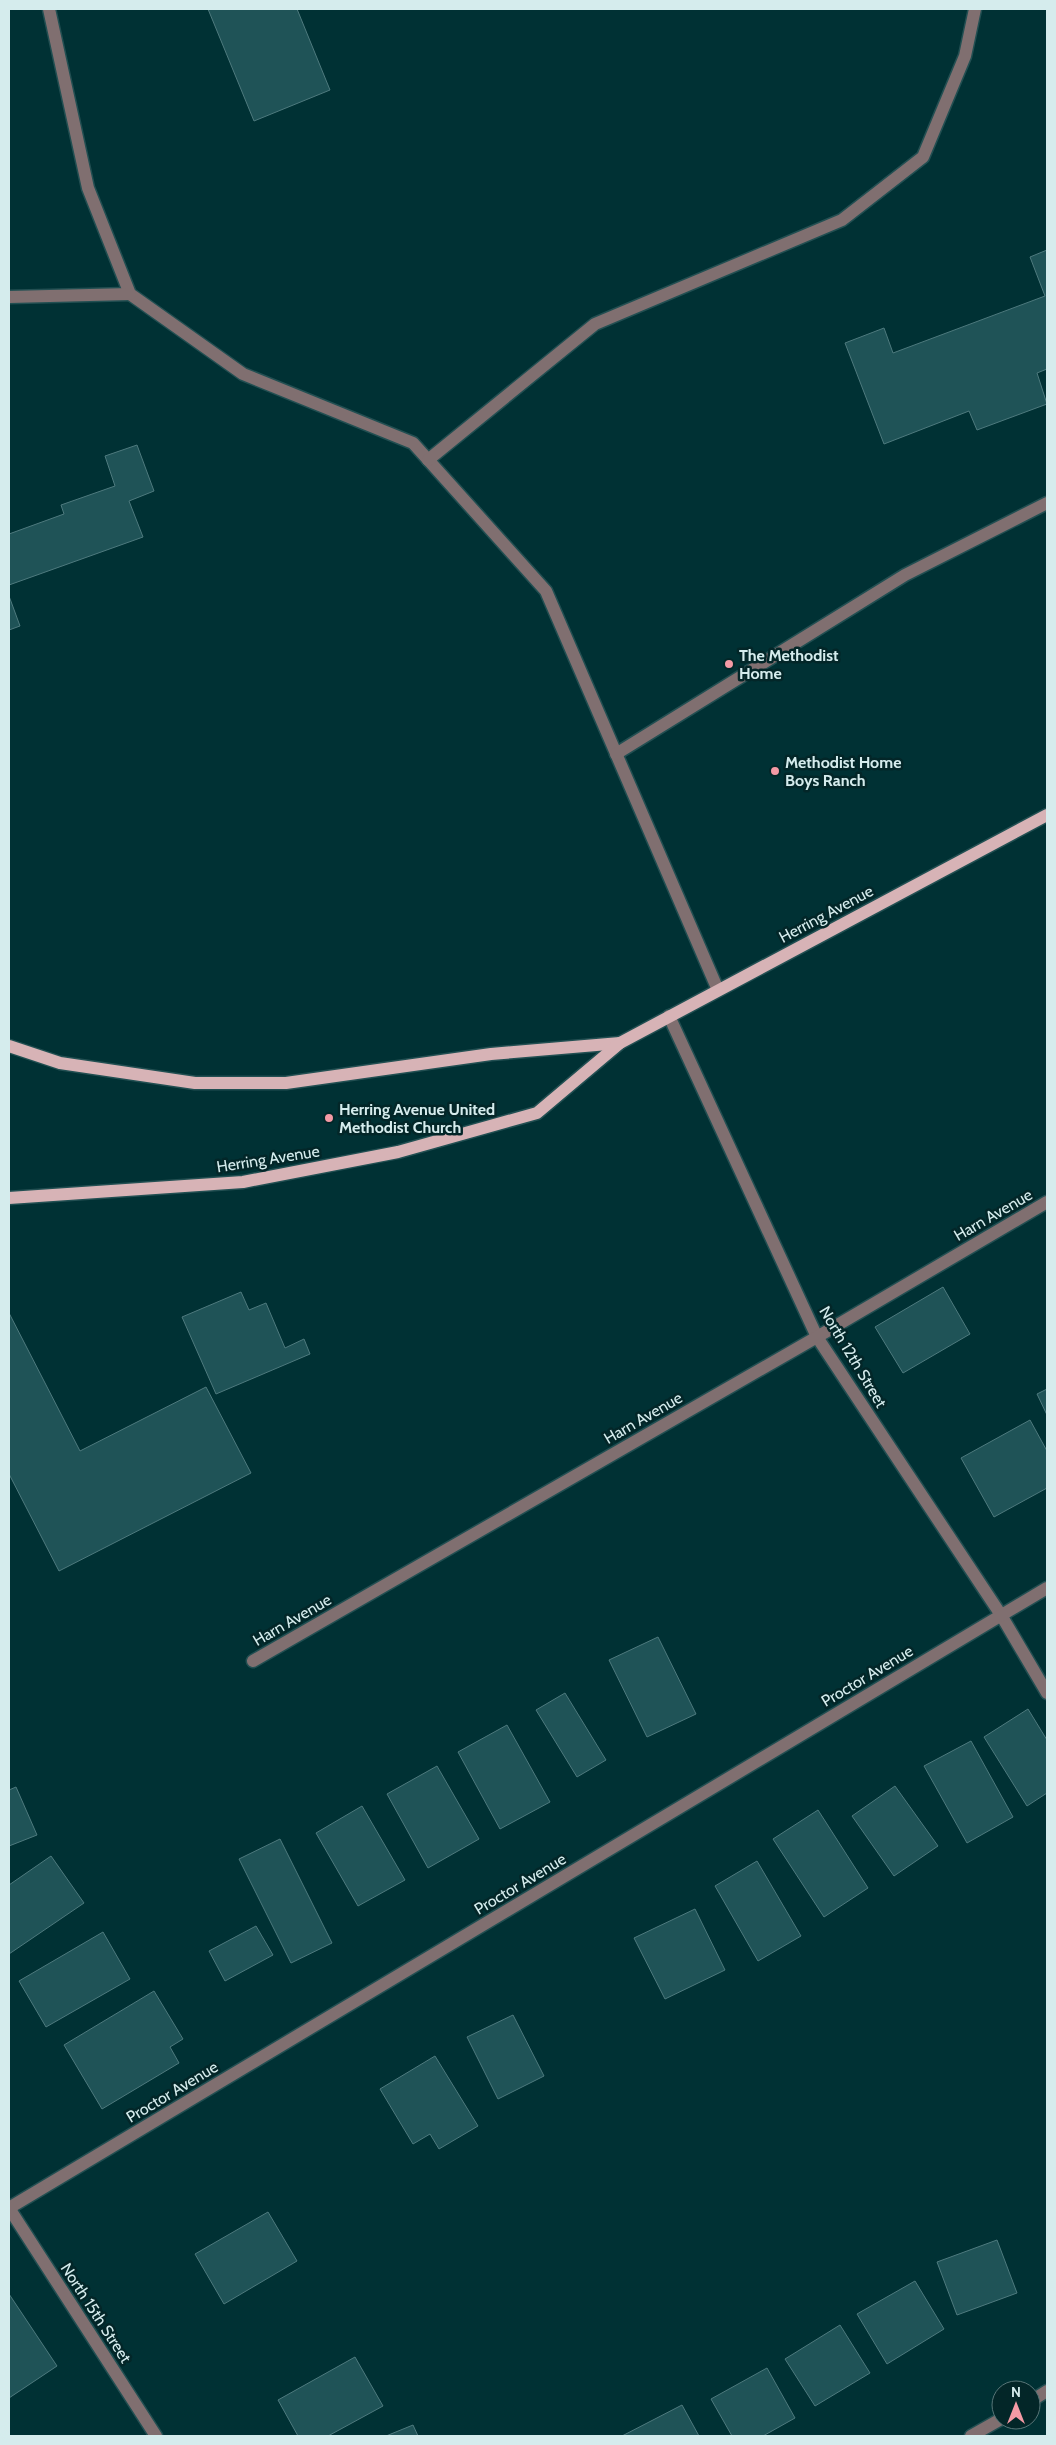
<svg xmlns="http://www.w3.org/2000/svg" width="1056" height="2445" viewBox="0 0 1056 2445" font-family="Cabin,sans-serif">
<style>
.building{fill:#1f5357;stroke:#4e7a7e}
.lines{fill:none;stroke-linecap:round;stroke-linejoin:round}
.minor-casing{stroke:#224f52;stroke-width:15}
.major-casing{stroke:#224f52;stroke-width:15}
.minor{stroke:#806f70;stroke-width:12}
.major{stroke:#d7b3b6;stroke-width:12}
.poi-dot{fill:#f49aa5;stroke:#032628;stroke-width:2}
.labels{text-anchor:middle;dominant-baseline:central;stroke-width:5;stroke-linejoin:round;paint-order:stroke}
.poi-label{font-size:16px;font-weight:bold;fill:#d5eced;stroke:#032628;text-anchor:start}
.street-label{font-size:16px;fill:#d5eced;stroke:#032628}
</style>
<rect width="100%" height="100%" fill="#003134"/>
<!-- building -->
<g class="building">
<polygon points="208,9 297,9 330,90 254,121"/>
<polygon points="1047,250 1047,369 1037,373 1047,404 977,430 969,411 884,444 845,343 884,328 893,353 1045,296 1030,257"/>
<polygon points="137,445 154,491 129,501 143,537 9,585 9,534 64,514 61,505 115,486 105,456"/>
<polygon points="9,596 20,626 9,630"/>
<polygon points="943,1287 970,1334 903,1373 875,1327"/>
<polygon points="241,1292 249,1310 266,1303 285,1348 304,1339 310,1354 216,1394 182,1317"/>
<polygon points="9,1313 80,1451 206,1387 251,1473 59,1571 9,1474"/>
<polygon points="1047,1389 1047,1415 1037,1394"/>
<polygon points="1030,1420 1047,1451 1047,1488 994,1517 961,1458"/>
<polygon points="658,1637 696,1714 647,1737 609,1660"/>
<polygon points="565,1693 606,1760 577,1777 536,1710"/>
<polygon points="1028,1709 1047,1740 1047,1793 1027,1806 984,1737"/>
<polygon points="507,1725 550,1802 500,1829 458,1752"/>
<polygon points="971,1741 1013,1817 967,1843 924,1766"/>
<polygon points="437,1766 479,1839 428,1868 387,1794"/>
<polygon points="895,1786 938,1846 894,1876 852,1816"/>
<polygon points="16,1787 37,1835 9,1846 9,1790"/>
<polygon points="362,1806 405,1880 358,1906 316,1833"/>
<polygon points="818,1810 868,1888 824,1917 773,1839"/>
<polygon points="280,1839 332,1943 291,1963 239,1859"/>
<polygon points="51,1856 84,1903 9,1954 9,1885"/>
<polygon points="757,1861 801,1936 758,1961 715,1886"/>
<polygon points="695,1909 725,1970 665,1999 634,1938"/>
<polygon points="256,1926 273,1955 225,1981 209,1951"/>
<polygon points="103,1932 130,1979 46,2027 19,1981"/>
<polygon points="154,1991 183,2039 170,2047 179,2063 102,2109 64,2045"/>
<polygon points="513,2015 544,2076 498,2099 467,2037"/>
<polygon points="435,2056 478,2126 439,2149 430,2134 413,2144 380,2089"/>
<polygon points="268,2212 297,2261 224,2304 195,2254"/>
<polygon points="997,2240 1017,2293 957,2315 937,2262"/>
<polygon points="915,2281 944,2329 887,2364 857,2314"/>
<polygon points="9,2294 57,2366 9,2398"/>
<polygon points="840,2325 870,2373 815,2406 785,2359"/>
<polygon points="355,2357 383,2406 328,2436 298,2436 278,2400"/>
<polygon points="767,2368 795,2418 763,2436 732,2436 711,2399"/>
<polygon points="682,2405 699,2436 622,2436"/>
<polygon points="413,2425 418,2436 386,2436"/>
</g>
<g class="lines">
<defs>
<g id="minor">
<polyline points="49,9 88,188 130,294 243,374 413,443 546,591 718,990"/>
<polyline points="9,297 130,294"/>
<polyline points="428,460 595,324 842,220 923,157 965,56 975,9"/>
<polyline points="616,754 905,575 1047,503"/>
<polyline points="669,1016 817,1337 1001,1615 1047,1693"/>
<polyline points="253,1661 817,1337 1047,1202"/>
<polyline points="9,2208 1047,1588"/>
<polyline points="9,2208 156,2436"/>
<polyline points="1031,2401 1047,2391"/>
<polyline points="971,2436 1001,2419"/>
</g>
<g id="major">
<polyline points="9,1046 60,1063 195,1083 286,1083 491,1054 620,1043"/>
<polyline points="9,1198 243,1182 398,1152 537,1113 620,1043 1047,815"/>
</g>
</defs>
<!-- minor casing -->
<use href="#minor" class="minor-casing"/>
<!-- major casing -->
<use href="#major" class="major-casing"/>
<!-- minor -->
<use href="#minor" class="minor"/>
<!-- major -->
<use href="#major" class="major"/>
</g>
<!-- markers -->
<g class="poi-dot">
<circle cx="729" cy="664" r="5"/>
<circle cx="775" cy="771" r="5"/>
<circle cx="329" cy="1118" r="5"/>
</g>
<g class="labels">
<!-- poi labels -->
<g class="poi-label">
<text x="739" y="655">The Methodist<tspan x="739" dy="18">Home</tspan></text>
<text x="785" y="762">Methodist Home<tspan x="785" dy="18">Boys Ranch</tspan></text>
<text x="339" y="1109">Herring Avenue United<tspan x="339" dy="18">Methodist Church</tspan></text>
</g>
<!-- street labels -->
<g class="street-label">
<text transform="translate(826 914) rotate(-28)">Herring Avenue</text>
<text transform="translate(268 1159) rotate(-9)">Herring Avenue</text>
<text transform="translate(993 1215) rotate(-30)">Harn Avenue</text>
<text transform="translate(853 1357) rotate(59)">North 12th Street</text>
<text transform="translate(643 1418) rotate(-30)">Harn Avenue</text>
<text transform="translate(292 1620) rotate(-30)">Harn Avenue</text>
<text transform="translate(867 1676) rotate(-31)">Proctor Avenue</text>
<text transform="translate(520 1884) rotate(-31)">Proctor Avenue</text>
<text transform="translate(172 2092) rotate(-31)">Proctor Avenue</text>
<text transform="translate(96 2313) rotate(57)">North 15th Street</text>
</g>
</g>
<!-- border -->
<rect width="1056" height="2445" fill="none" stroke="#d5eced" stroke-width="20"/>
<!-- north arrow -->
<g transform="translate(1016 2405)"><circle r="24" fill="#032628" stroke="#577577"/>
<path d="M0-4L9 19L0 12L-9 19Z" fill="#f49aa5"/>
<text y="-8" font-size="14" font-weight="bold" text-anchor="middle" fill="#d5eced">N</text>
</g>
</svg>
